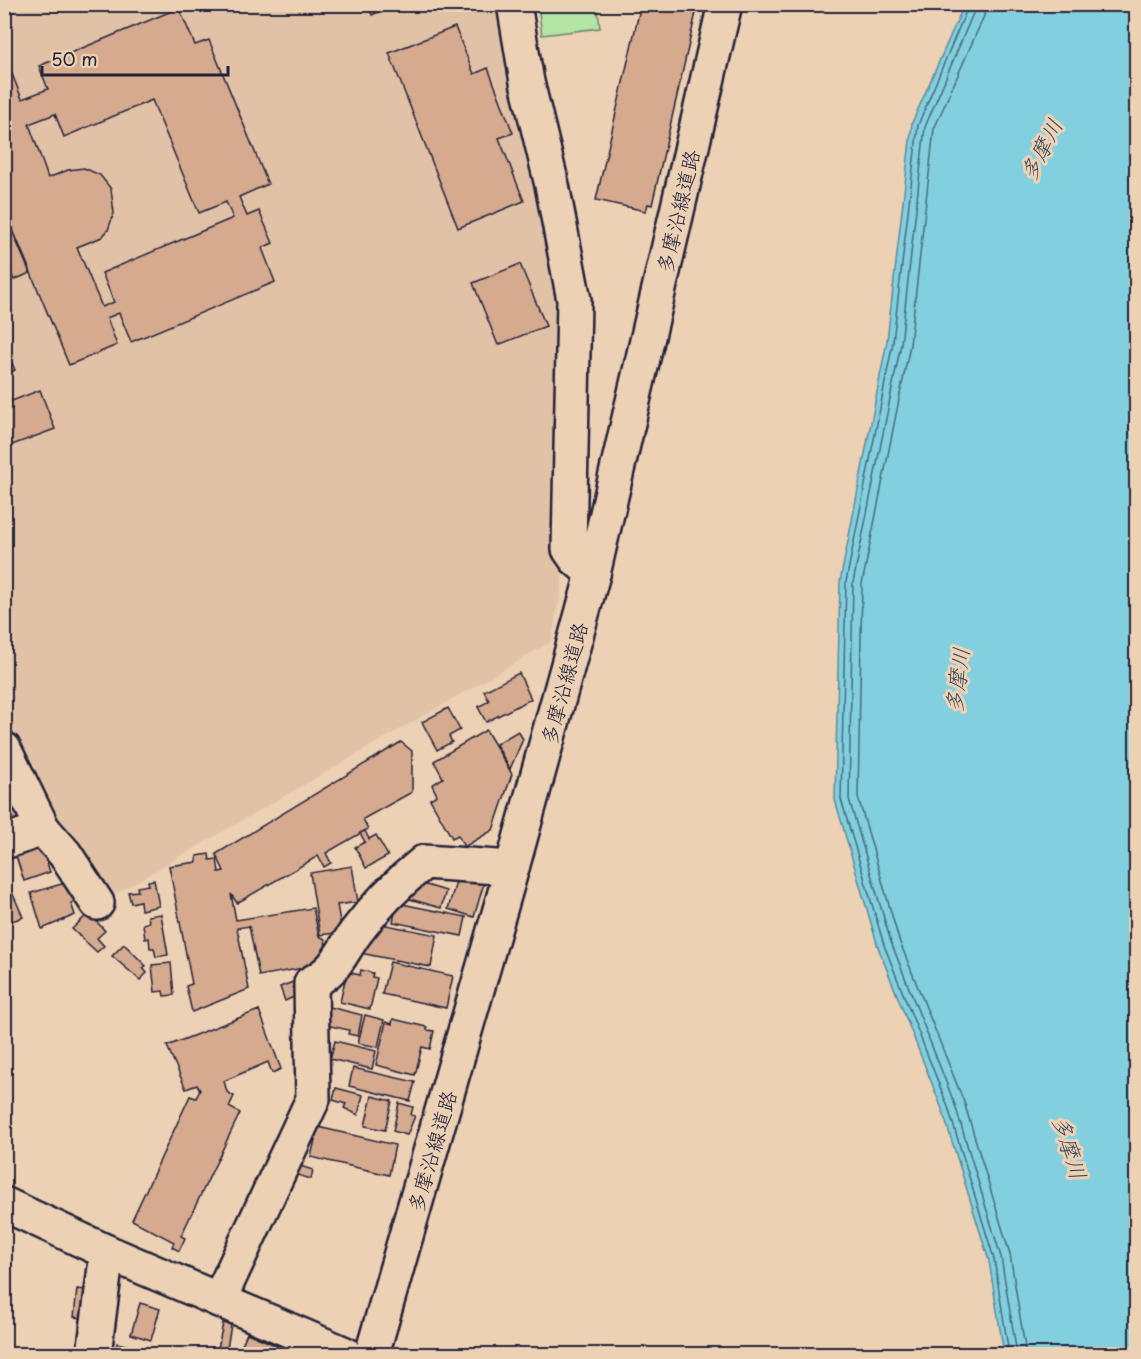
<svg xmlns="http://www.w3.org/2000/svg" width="1141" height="1359" viewBox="0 0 1141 1359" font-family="'Playpen Sans','Klee One',sans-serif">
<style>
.built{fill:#e2c2a7}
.green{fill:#b3e4a4;stroke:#6a8370;stroke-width:1.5}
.water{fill:#82d0df;stroke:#5c8a9d;stroke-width:1.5}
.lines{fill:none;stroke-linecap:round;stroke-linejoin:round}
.shore{stroke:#48687d;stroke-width:1.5}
.building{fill:#d6aa8e;stroke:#22223b;stroke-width:1.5;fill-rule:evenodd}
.minor-casing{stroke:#22223b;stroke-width:38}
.major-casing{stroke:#22223b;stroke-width:38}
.minor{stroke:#edd1b4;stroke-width:33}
.major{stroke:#edd1b4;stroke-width:33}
.labels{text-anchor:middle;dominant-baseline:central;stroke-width:6;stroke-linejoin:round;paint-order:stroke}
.street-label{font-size:21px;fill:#22223b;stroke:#edd1b4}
.water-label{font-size:22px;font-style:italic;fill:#35455c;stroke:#edd1b4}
</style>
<rect width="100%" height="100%" fill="#edd1b4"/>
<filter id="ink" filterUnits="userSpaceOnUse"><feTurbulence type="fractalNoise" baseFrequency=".0167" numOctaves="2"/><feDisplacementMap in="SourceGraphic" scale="12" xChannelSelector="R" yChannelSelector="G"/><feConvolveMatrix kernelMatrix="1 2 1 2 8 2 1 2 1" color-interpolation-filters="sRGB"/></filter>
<g filter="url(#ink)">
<!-- built -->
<polygon class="built" points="23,4 505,5 566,319 562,587 551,642 110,897 26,768 5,716 5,7 19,10"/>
<!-- green -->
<polygon class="green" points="538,5 597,5 600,28 542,35"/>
<!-- water -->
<polygon class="water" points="964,5 1136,5 1136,1354 1004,1354 989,1261 942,1109 878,947 835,800 840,582 887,341 912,123"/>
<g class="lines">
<!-- shore -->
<g class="shore">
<polyline points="969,4 918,125 893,342 846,582 841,799 884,945 948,1107 994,1259 1009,1354"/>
<polyline points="977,4 925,127 901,344 853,583 849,799 891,942 955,1105 1001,1257 1017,1354"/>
<polyline points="986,4 984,16 934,129 910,345 862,584 858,797 899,940 964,1102 1010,1254 1026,1354"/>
</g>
</g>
<!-- building -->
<g class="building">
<polygon points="368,4 397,4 372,15"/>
<polygon points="641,4 698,4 652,205 648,204 646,211 596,200"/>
<path d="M179 8 195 45 209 40 268 184 239 197 247 216 259 211 273 243 262 248 275 282 131 342 119 313 107 318 117 345 69 365 4 208V71L10 69 22 99 48 89 39 66ZM152 100 199 213 226 202 233 218 102 273 114 302 102 307 77 247 102 237 108 230 114 213 111 189 100 175 84 168 68 170 48 178 29 124 55 114 64 137Z"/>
<polygon points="455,27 474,74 488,68 513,133 499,138 524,201 458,228 389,53"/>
<polygon points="4,212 30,273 14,280 4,257"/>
<polygon points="520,264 546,326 498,345 473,283"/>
<polygon points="4,344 15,370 4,375"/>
<polygon points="40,390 55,429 4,448 4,404"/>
<polygon points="519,673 531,699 486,722 478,707 489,701 484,691"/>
<polygon points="448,708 460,730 449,736 452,742 437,750 422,722"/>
<polygon points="486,730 512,774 493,830 464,847 458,835 452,838 430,799 437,795 432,785 443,778 434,761"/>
<polygon points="518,731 523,739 510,769 496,744"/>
<polygon points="401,742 412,751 412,792 363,819 368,829 326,853 331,863 324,867 318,856 237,903 231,894 236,920 313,908 319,936 325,939 326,949 314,966 259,976 249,926 237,928 249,989 192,1012 186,986 192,984 169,866 197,862 197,856 209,854 210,860 217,859 219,872 224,871 216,854"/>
<polygon points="22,803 27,818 4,826 4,809"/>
<polygon points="365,831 369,839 376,835 388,856 366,868 355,847 365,842 360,833"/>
<polygon points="40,842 50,872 24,881 14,850"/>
<polygon points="352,866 358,902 337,905 342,932 320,935 310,873"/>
<polygon points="458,875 484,883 474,917 448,909"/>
<polygon points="154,880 159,906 141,910 140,901 131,903 128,892 138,891 137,887 149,885 148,881"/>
<polygon points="72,881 78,901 71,903 75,915 42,929 31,893"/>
<polygon points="416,882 446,891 441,908 403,897"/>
<polygon points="12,892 23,917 4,924 4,895"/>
<polygon points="397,903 466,917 462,936 393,922"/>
<polygon points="89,913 105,931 97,938 104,946 97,952 72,929"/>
<polygon points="161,914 168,955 156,957 154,948 150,948 149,938 145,939 143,924 149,922 148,916"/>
<polygon points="381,924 437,935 431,967 360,953"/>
<polygon points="124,944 146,966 143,968 147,973 140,980 112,956"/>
<polygon points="390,962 453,976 446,1008 382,994"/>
<polygon points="171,963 174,995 164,996 163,991 155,992 152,965"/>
<polygon points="361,970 373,973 372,977 377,978 370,1009 340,1002 347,972 360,975"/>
<polygon points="293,982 298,995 285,1001 280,987"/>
<polygon points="330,1007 362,1015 358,1036 348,1034 349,1030 326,1025"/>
<polygon points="259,1010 281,1069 272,1073 268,1062 224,1081 227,1092 234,1096 229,1107 240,1113 181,1236 185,1238 179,1251 172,1247 174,1242 132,1220 190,1096 196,1098 200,1090 197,1085 186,1089 167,1046"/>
<polygon points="365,1015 384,1020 378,1047 358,1043"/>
<polygon points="393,1019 427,1027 427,1030 434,1031 430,1049 422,1047 415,1075 376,1065 386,1022 392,1024"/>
<polygon points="335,1041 376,1051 372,1069 330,1059"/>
<polygon points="353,1068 415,1082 410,1101 349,1086"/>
<polygon points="336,1088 363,1095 358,1115 344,1108 346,1104 333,1100"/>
<polygon points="372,1096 392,1101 385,1130 365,1126"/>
<polygon points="399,1103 413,1107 411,1115 415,1116 407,1135 393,1131"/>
<polygon points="318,1127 395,1145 389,1175 311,1157"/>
<polygon points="297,1165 313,1170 311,1179 294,1174"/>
<polygon points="77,1289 95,1291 92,1319 74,1317"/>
<polygon points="140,1303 160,1309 151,1340 131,1334"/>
<polygon points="223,1323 231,1325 226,1354 217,1354"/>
<polygon points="247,1333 282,1348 279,1354 238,1354"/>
<polygon points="117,1343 150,1351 149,1354 115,1354"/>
</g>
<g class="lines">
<defs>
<g id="minor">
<polyline points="514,4 527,82 552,185 574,300 569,549 576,559 593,574"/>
<polyline points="4,749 43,829 65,854 97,903"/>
<polyline points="4,842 43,829"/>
<polyline points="4,1204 107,1252 345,1354"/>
<path d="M219 1300 313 1099 311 983C337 970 340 954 356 932 376 905 398 883 424 862L512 868"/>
<polyline points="94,1354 107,1252"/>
</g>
<polyline id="major" points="372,1354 512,868 593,574 725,4"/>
</defs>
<!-- minor casing -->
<use href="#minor" class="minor-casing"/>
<!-- major casing -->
<use href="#major" class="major-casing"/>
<!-- minor -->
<use href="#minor" class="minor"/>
<!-- major -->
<use href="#major" class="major"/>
</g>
</g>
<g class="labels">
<!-- street labels -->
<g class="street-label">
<text transform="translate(677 211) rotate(-77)">多摩沿線道路</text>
<text transform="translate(563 683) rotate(-75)">多摩沿線道路</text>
<text transform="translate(431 1151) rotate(-74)">多摩沿線道路</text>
</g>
<!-- water labels -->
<g class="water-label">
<text transform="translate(1040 149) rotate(-63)">多摩川</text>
<text transform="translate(956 680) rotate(-83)">多摩川</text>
<text transform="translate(1071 1147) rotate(73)">多摩川</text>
</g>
</g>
<!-- margin -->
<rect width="1141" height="1359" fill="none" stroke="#edd1b4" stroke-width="24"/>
<rect x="12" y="12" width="1117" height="1335" fill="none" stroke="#22223b" stroke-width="2" filter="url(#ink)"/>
<!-- scale -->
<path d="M42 66v9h186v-9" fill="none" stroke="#22223b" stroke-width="3"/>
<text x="51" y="66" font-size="18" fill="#22223b" stroke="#edd1b4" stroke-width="4.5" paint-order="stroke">50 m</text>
</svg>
